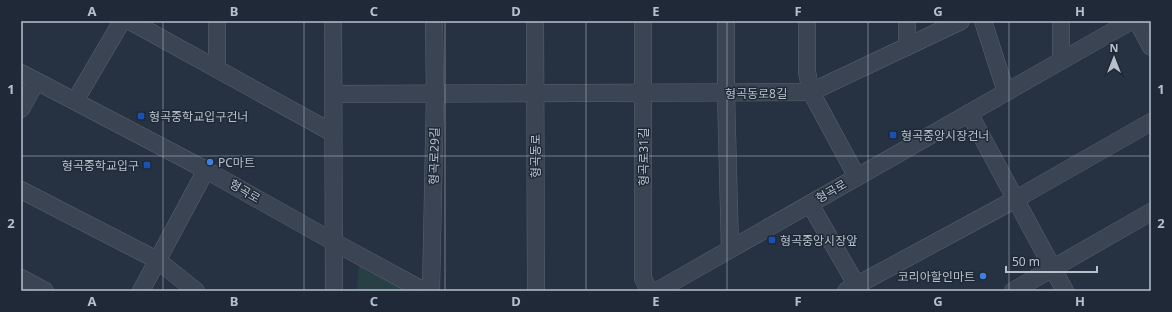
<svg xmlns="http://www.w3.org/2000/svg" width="1172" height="312" viewBox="0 0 1172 312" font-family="'Noto Sans','Noto Sans KR',sans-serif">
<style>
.park{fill:#284043}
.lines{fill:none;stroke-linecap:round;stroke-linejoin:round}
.minor-casing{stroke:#59626f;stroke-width:18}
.minor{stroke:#3b4452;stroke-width:17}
.grid{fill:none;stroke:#b8c0cc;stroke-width:1;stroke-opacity:0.55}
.transit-dot{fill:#1a4fb4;stroke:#1f2937;stroke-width:1.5}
.shop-dot{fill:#3f7fe0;stroke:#1f2937;stroke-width:1.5}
.labels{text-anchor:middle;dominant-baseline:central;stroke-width:3;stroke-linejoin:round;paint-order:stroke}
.street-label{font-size:12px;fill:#b8c0cc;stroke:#1f2937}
.poi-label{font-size:12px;fill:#b8c0cc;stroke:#1f2937;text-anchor:start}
.neatline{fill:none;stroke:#b8c0cc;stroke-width:1.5}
.grid-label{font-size:13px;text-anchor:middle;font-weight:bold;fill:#b8c0cc}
</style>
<rect width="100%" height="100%" fill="#263242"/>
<!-- park -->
<polygon class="park" points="359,265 407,291 357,291"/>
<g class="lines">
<defs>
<g id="minor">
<polyline points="130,21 333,133"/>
<polyline points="217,21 217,69"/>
<polyline points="333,21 334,291"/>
<polyline points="535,21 536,291"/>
<polyline points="643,21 643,278 649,291"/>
<polyline points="726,21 726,93 730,249"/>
<polyline points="807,21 807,72 811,92 857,177"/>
<polyline points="907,21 907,47"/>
<polyline points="983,21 1006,92"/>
<polyline points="1061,21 1061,61"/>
<polyline points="1137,21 1151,47"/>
<polyline points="21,73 206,170 334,242 424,291"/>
<polyline points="333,94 811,92 961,21"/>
<polyline points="75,101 122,21"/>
<polyline points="21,109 36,82"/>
<polyline points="969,113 1065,291"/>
<polyline points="21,190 157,260 196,291"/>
<polyline points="810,204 860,291"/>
<polyline points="21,278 45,291"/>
<polyline points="141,291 206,170"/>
<polyline points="431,291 435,94 434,21"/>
<polyline points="657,291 1131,21"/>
<polyline points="846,291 1016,199 1151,122"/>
<polyline points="1013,291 1151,212"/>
</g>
</defs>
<!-- minor casing -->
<use href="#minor" class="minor-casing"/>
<!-- minor -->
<use href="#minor" class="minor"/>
</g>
<!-- grid -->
<path class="grid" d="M163 21V291M304 21V291M445 21V291M586 21V291M727 21V291M868 21V291M1009 21V291M21 156H1151"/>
<!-- markers -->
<g class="transit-dot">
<rect x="137" y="112" width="8" height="8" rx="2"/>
<rect x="889" y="131" width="8" height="8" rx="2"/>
<rect x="143" y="161" width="8" height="8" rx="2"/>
<rect x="768" y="236" width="8" height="8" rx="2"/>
</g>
<g class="shop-dot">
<circle cx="210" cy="162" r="4"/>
<circle cx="983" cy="276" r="4"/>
</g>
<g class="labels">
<!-- street labels -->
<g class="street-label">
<text x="756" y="93">형곡동로8길</text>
<text transform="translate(434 156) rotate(-89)">형곡로29길</text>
<text transform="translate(535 156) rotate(-90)">형곡동로</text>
<text transform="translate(643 157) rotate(-90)">형곡로31길</text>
<text transform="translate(245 191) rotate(30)">형곡로</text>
<text transform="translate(831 191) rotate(-30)">형곡로</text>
</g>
<!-- poi labels -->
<g class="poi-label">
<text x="149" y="116">형곡중학교입구건너</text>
<text x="901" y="135">형곡중앙시장건너</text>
<text x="218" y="162">PC마트</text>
<text x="139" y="165" text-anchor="end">형곡중학교입구</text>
<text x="780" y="240">형곡중앙시장앞</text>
<text x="975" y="276" text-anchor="end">코리아할인마트</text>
</g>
</g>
<!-- border -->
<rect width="1172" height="312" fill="none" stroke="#1f2937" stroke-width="44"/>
<!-- north arrow -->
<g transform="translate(1114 58)" stroke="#1f2937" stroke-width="3" paint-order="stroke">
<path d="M0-3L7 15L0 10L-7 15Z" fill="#b8c0cc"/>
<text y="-6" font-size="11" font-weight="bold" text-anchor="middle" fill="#b8c0cc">N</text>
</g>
<!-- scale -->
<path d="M1006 266v6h91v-6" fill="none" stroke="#b8c0cc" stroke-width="2"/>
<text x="1012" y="266" font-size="12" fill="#b8c0cc" stroke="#1f2937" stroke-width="3" paint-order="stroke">50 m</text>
<rect x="22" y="22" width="1128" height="268" class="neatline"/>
<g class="grid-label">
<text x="92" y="16">A</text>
<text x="234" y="16">B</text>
<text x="374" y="16">C</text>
<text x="516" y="16">D</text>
<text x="656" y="16">E</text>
<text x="798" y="16">F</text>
<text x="938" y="16">G</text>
<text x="1080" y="16">H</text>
<text x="11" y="94">1</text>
<text x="1161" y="94">1</text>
<text x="11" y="228">2</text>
<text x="1161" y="228">2</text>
<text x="92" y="306">A</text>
<text x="234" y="306">B</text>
<text x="374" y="306">C</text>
<text x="516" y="306">D</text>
<text x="656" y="306">E</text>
<text x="798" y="306">F</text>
<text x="938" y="306">G</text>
<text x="1080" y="306">H</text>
</g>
</svg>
